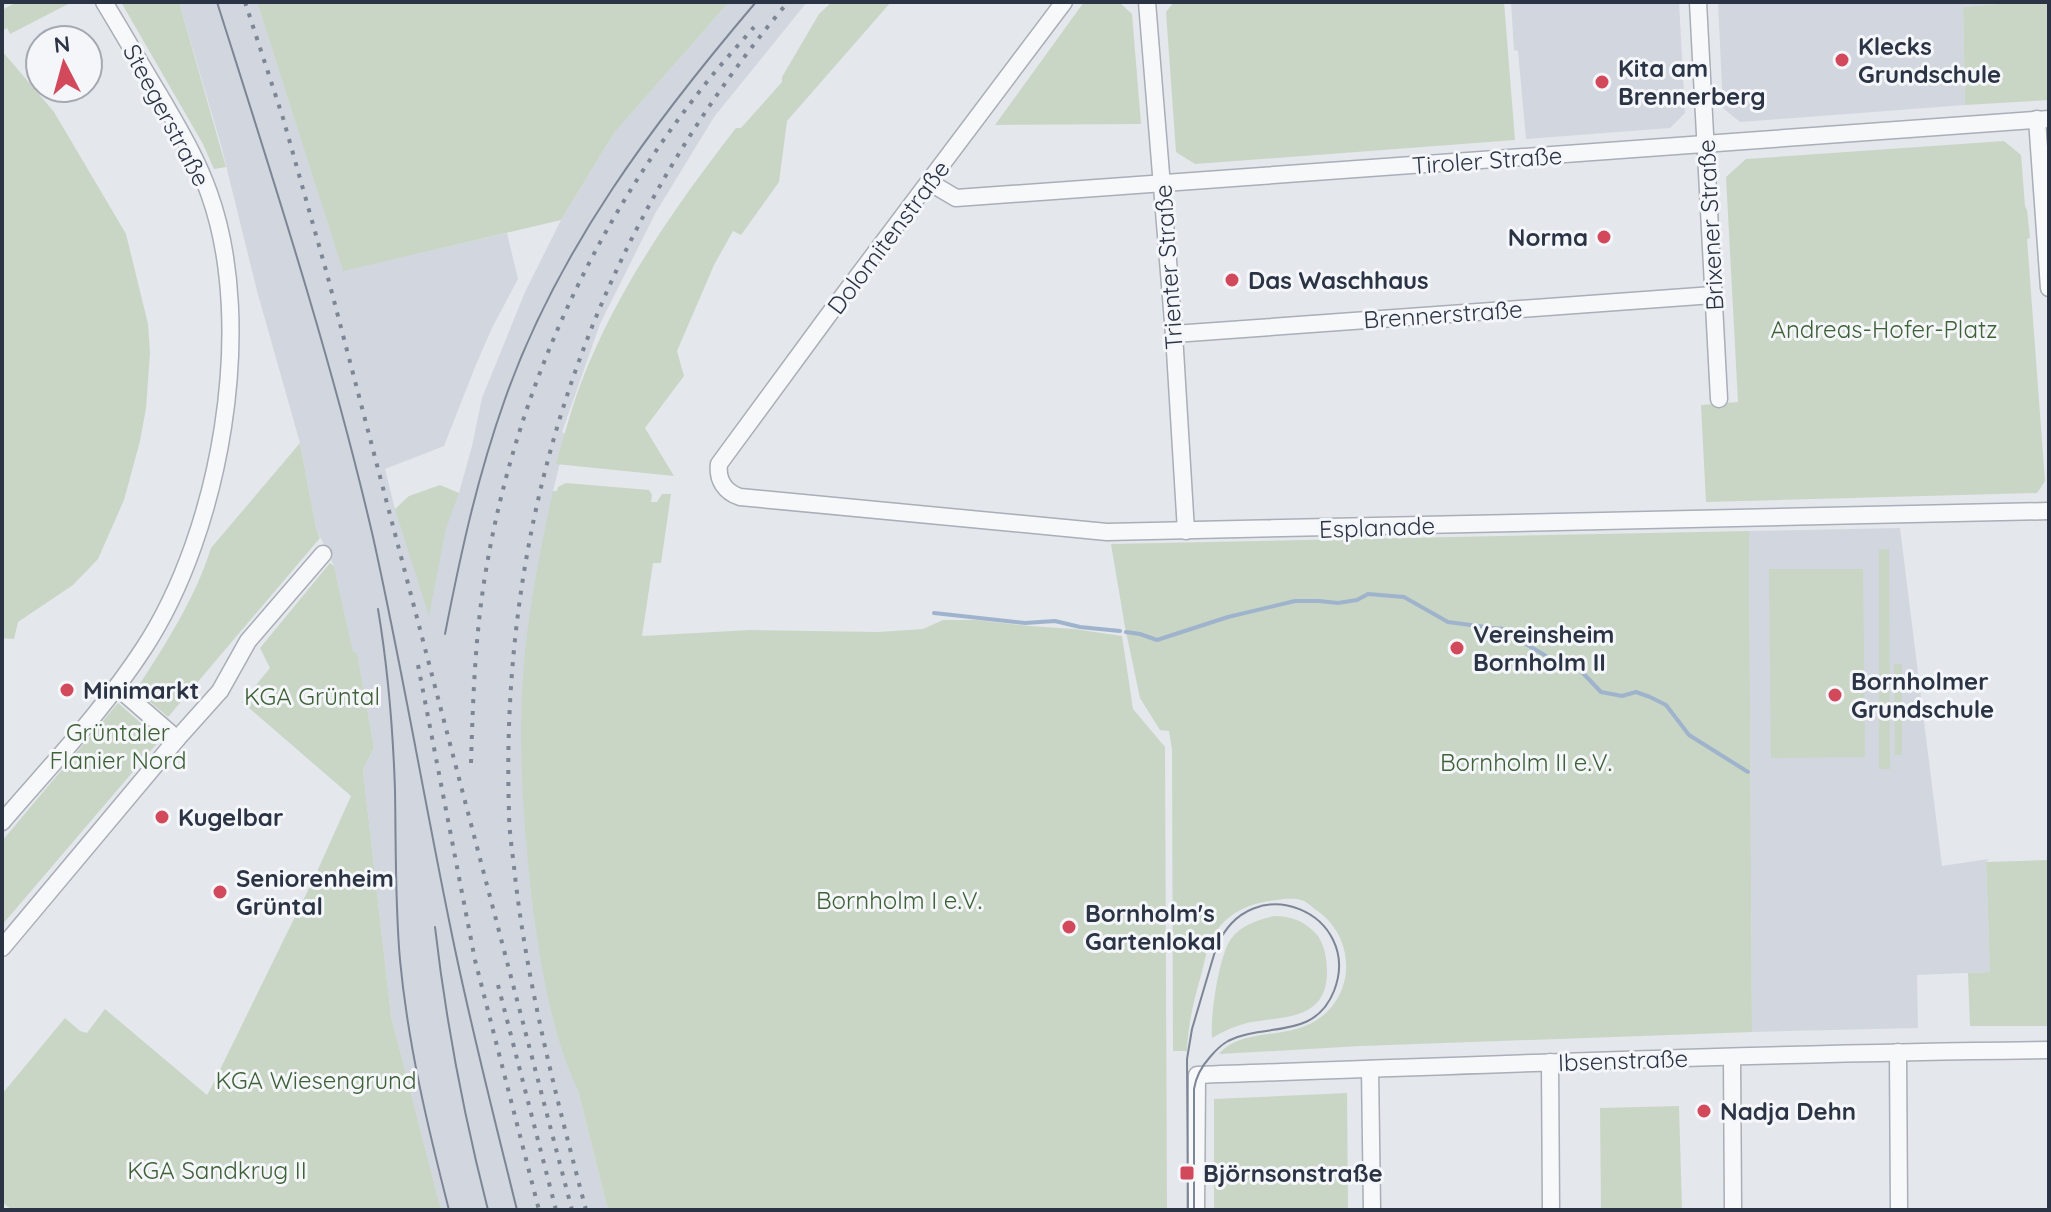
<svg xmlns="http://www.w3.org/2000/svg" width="2051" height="1212" viewBox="0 0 2051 1212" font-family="Quicksand,sans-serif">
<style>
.built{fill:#d2d6de}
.green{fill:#c9d6c5}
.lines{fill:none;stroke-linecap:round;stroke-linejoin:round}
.stream{stroke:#9fb4cc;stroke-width:4}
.minor-casing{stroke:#a9aeb7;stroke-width:19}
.minor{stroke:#f7f8fa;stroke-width:16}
.tram{stroke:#7d8696;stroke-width:2}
.rail{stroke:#7d8696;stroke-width:4;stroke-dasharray:4 8;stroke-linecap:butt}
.poi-dot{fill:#d1495b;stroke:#f4f6f9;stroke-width:3}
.labels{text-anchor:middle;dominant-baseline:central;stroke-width:6;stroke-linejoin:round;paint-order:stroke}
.poi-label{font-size:24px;font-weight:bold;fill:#2b3445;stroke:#f4f6f9;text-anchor:start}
.street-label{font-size:24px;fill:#2b3445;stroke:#f4f6f9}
.park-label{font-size:24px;fill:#3f6138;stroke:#f4f6f9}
</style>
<rect width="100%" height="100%" fill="#e4e7ec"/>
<!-- built -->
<g class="built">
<polygon points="179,2 257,2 343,270 507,233 518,279 492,328 475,367 444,446 385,469 395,509 418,510 430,550 459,493 472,446 482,398 525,292 561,220 614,133 729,2 807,2 714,117 656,212 600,324 562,432 567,435 553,491 585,490 578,1090 608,1210 441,1210 391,1016 363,770 374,748 357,654 353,653 334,566 316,528 300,443 257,291 221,145"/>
<polygon points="1511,2 1679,2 1685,113 1670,128 1526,139 1518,51 1514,50"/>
<polygon points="1718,2 2023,2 1963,7 1965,105 1740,122 1723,108"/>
<polygon points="1900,528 1942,866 1989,859 1986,862 1990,972 1917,975 1918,1028 1752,1032 1749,531"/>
</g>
<!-- green -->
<g class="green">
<polygon points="17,2 72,2 10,34 7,28 2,31 2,10"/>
<polygon points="121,2 179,2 226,167 214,169 203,144"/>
<polygon points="257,2 729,2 614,133 561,220 343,271"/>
<path d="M832 2H891L787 121 779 182 741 235 733 231 714 265 677 351 684 376 645 428 674 476 556 464C564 437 571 409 581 383 616 291 676 205 736 128H741L782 82V77L819 14Z"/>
<polygon points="1084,2 1119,2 1132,14 1141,124 995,125"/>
<polygon points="1174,2 1504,2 1515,140 1195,164 1176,152 1166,12"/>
<polygon points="2023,2 2049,2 2049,100 1965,105 1963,7"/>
<polygon points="2,51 54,112 126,234 148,324 150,353 146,408 140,441 124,500 98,559 73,585 18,622 14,639 2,638"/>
<polygon points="2004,141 2021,155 2025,206 2027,210 2030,238 2027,239 2045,481 2037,493 1706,502 1701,405 1738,402 1726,177 1746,159"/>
<path d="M300 443 316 528 320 538 168 717 136 690C165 645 195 599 211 548Z"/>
<path d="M566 483 649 490 652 495 651 502H657L662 494H671L661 563H653L642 636 750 630 878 632 923 629 943 620H977L1030 626 1074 629 1122 636 1133 709 1165 747 1167 1210H608L578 1090C552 1036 541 967 533 908 524 831 518 755 523 677 527 614 540 552 553 491H557L558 487Z"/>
<polygon points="440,485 459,493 446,528 429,616 395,509 409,496"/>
<path d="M1749 531 1752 1032 1361 1046 1219 1054C1247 1022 1301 1047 1333 1005 1356 975 1348 931 1316 910 1312 907 1306 901 1301 900 1294 898 1284 899 1277 900 1249 903 1226 913 1212 938 1206 950 1204 966 1200 979 1193 1003 1188 1026 1187 1051H1173L1172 749 1169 731 1160 730 1140 698 1125 627 1111 544Z"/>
<polygon points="1889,549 1890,769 1879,769 1879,550"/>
<polygon points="330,563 334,566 353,652 357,653 374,748 363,770 391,1016 441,1210 12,1210 2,1202 2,1094 65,1018 80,1031 87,1033 105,1009 207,1095 212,1086 315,876 351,796 242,702 270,668 260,648"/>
<polygon points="1769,569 1863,569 1865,757 1771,758"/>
<polygon points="1894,664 1902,664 1902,755 1895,755"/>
<polygon points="118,703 160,740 2,925 2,841"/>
<polygon points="2049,860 2049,1026 1970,1026 1968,973 1990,972 1986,862"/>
<path d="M1274 916C1293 916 1306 922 1318 936 1325 946 1327 961 1327 972 1327 1022 1280 1016 1247 1023 1235 1026 1223 1031 1212 1038 1210 1017 1219 955 1231 939 1241 925 1258 920 1274 916Z"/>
<polygon points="1347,1093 1348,1210 1214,1210 1214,1099"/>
<polygon points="1679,1106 1682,1210 1601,1210 1600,1108"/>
</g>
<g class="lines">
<!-- stream -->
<g class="stream">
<polyline points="934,613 1025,623 1055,621 1080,627 1120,631"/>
<polyline points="1493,628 1505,629 1521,641 1556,662 1580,670 1601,692 1622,696 1636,692 1650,697 1666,705 1689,735 1748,772"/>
<polyline points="1126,632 1140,634 1157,640 1228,617 1295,601 1319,601 1338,603 1357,600 1368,594 1404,597 1448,622 1486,627"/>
</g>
<defs>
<g id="minor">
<path d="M1064 2 827 317 719 464C717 480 725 492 740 497L1107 532 2049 511"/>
<polyline points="1147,2 1174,334 1186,531"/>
<polyline points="1698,2 1719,399"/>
<polyline points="2037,119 2049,288"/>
<polyline points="929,182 956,198 2049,119"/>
<polyline points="1174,334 1713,295"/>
<polyline points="117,687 177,739"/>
<path d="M2 822C50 766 103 711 144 648 220 532 257 326 209 193 197 159 178 127 160 96 141 65 123 33 104 2"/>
<polyline points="2,948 177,739 220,691 248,641 323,554"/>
<polyline points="1898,1052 1899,1210"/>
<polyline points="1732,1057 1733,1210"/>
<polyline points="1550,1062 1551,1210"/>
<polyline points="1370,1069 1372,1210"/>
<path d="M1196 1210 1197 1075C1481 1065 1765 1053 2049 1050"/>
</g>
</defs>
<!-- minor casing -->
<use href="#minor" class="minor-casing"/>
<!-- minor -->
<use href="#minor" class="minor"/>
<!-- tram -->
<g class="tram">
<path d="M217 2C273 179 331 356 373 537 402 667 424 799 451 930 470 1024 494 1117 517 1210"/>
<path d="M378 609C388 669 393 730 395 790 396 847 395 904 400 960 408 1045 428 1128 449 1210"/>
<path d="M445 634C461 552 477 478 505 399 558 249 654 122 756 2"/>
<path d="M435 927C446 1023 464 1116 488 1210"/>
<path d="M1188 1210 1187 1059 1192 1029 1216 948C1251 864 1364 914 1334 991 1314 1041 1265 1022 1228 1041 1221 1045 1215 1051 1210 1057 1201 1067 1196 1076 1194 1089V1210"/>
</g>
<!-- rail -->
<g class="rail">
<polyline points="245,2 283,118 327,274 572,1210"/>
<polyline points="418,665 475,960 539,1210"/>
<path d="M471 763C473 699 475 634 486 570 516 393 592 227 703 87 719 66 737 47 754 27"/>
<polyline points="498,985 556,1210"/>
<path d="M586 1210C557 1100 528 990 515 876 513 855 509 833 509 812 499 511 594 233 788 2"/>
</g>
</g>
<!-- markers -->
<g class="poi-dot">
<circle cx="1842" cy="60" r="8"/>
<circle cx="1602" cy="82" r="8"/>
<circle cx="1604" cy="237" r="8"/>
<circle cx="1232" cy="280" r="8"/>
<circle cx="1457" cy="648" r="8"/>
<circle cx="67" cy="690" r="8"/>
<circle cx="1835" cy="695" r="8"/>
<circle cx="162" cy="817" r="8"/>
<circle cx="220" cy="892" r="8"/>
<circle cx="1069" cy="927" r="8"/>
<circle cx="1704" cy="1111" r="8"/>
<rect x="1179" y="1165" width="16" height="16" rx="4"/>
</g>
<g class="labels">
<!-- poi labels -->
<g class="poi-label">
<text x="1858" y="46">Klecks<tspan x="1858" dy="28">Grundschule</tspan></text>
<text x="1618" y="68">Kita am<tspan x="1618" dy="28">Brennerberg</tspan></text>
<text x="1588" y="237" text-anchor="end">Norma</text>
<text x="1248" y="280">Das Waschhaus</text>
<text x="1473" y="634">Vereinsheim<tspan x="1473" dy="28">Bornholm II</tspan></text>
<text x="1851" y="681">Bornholmer<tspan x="1851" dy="28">Grundschule</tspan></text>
<text x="83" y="690">Minimarkt</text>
<text x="178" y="817">Kugelbar</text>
<text x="236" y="878">Seniorenheim<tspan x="236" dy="28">Grüntal</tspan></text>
<text x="1085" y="913">Bornholm's<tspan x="1085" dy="28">Gartenlokal</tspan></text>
<text x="1720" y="1111">Nadja Dehn</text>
<text x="1203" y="1173">Björnsonstraße</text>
</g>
<!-- street labels -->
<g class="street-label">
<text transform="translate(167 115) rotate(62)">Steegerstraße</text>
<text transform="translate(1487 160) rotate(-4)">Tiroler Straße</text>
<text transform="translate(1710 225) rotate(-93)">Brixener Straße</text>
<text transform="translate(888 237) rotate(-53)">Dolomitenstraße</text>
<text transform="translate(1168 267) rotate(-94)">Trienter Straße</text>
<text transform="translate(1443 314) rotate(-4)">Brennerstraße</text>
<text transform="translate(1377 527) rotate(-2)">Esplanade</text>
<text transform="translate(1623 1060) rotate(-2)">Ibsenstraße</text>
</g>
<!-- park labels -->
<g class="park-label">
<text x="1884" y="329">Andreas-Hofer-Platz</text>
<text x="312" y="696">KGA Grüntal</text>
<text x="118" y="732">Grüntaler<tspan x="118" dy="28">Flanier Nord</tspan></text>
<text x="1526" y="762">Bornholm II e.V.</text>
<text x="899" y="900">Bornholm I e.V.</text>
<text x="316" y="1080">KGA Wiesengrund</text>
<text x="217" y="1170">KGA Sandkrug II</text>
</g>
</g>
<!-- border -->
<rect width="2051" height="1212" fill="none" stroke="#2b3445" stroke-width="8"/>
<!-- north arrow -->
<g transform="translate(64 64) rotate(354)"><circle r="38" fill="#f4f6f9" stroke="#a4a8b1" stroke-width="2"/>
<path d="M0-6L14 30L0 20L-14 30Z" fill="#d1495b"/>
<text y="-12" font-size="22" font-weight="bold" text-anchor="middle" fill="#2b3445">N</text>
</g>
</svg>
